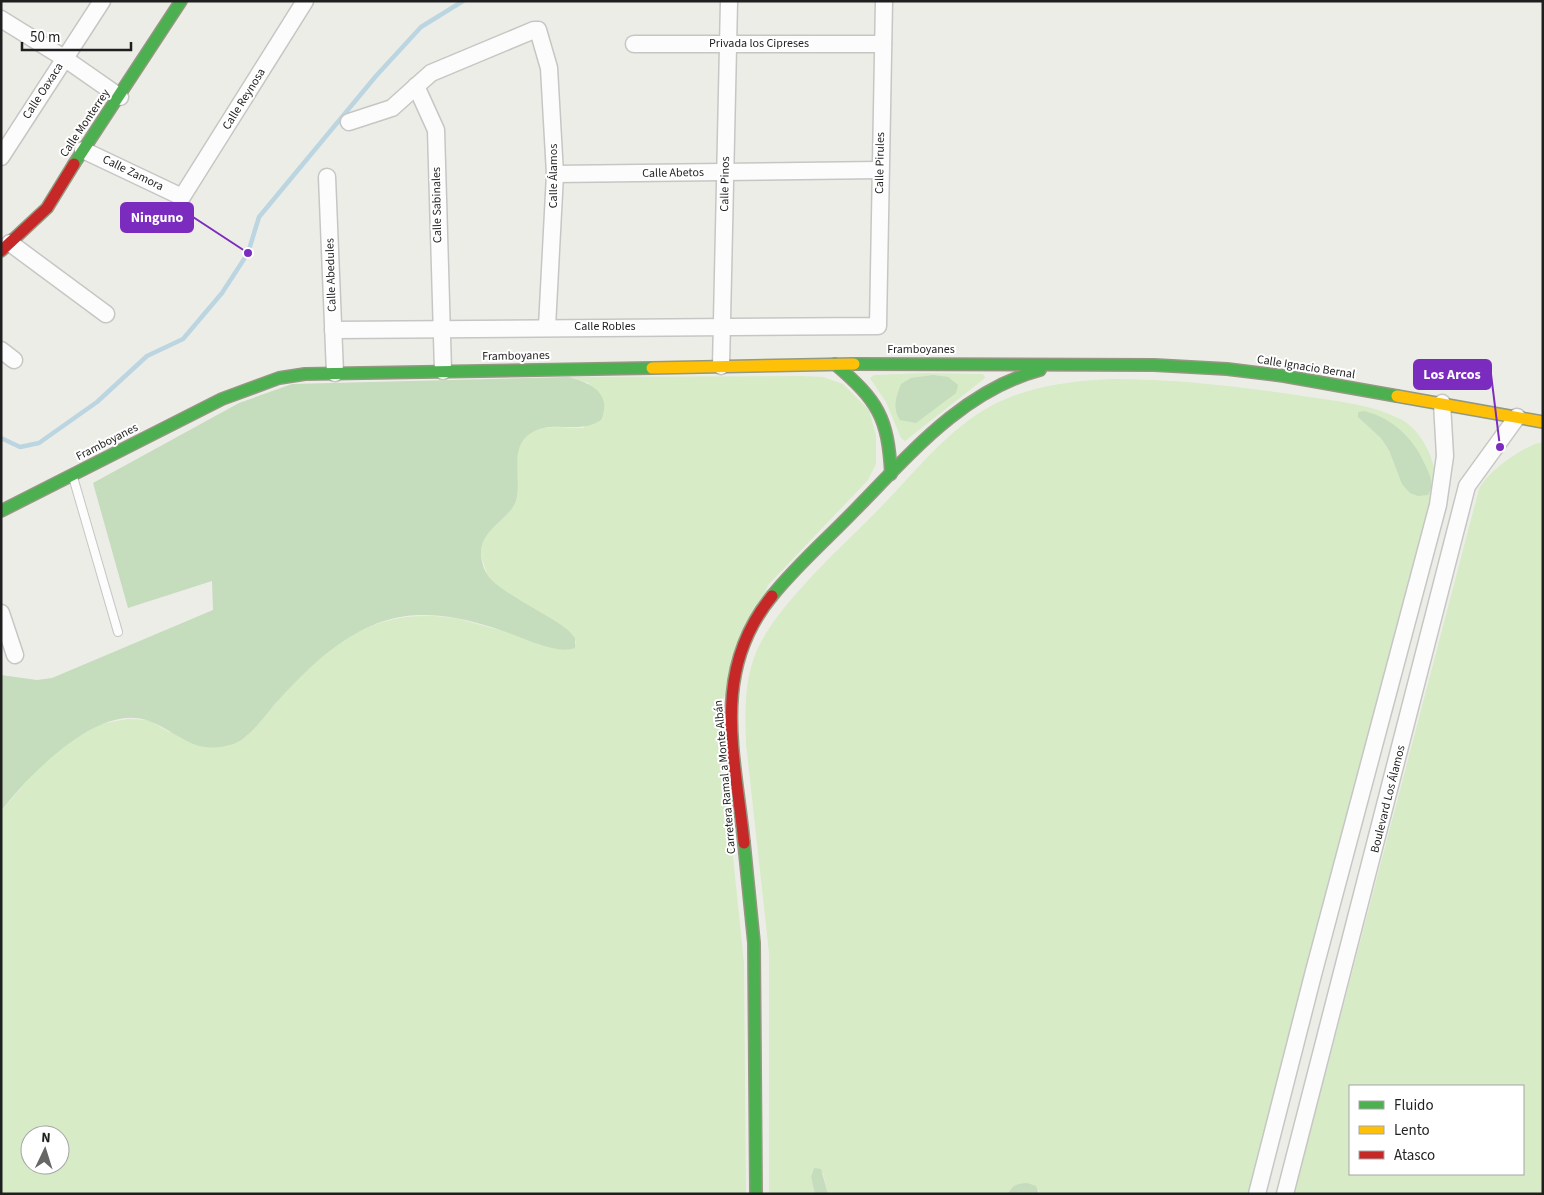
<svg xmlns="http://www.w3.org/2000/svg" width="1544" height="1195" viewBox="0 0 1544 1195" font-family="'Source Sans 3',sans-serif">
<style>
.grass{fill:#d6ebc6;fill-rule:evenodd}
.forest{fill:#c5dcbd}
.lines{fill:none;stroke-linecap:round;stroke-linejoin:round}
.stream{stroke:#bbd5e1;stroke-width:4.5}
.lane-casing{stroke:#c6c6c4;stroke-width:10}
.street-casing{stroke:#c6c6c4;stroke-width:19}
.fast-casing{stroke:#939880;stroke-width:14}
.slow-casing{stroke:#939880;stroke-width:14}
.jam-casing{stroke:#939880;stroke-width:14}
.lane{stroke:#fcfcfc;stroke-width:8}
.street{stroke:#fcfcfc;stroke-width:16}
.fast{stroke:#4caf50;stroke-width:11}
.slow{stroke:#ffc107;stroke-width:11}
.jam{stroke:#c62828;stroke-width:11}
.labels{text-anchor:middle;dominant-baseline:central;stroke-width:4;stroke-linejoin:round;paint-order:stroke}
.street-label{font-size:12px;fill:#1f1f1f;stroke:#fff}
.leader{fill:none;stroke:#7b2cbf;stroke-width:2}
.callout-dot{fill:#7b2cbf;stroke:#fff;stroke-width:2}
.callout{fill:#7b2cbf;stroke:#7b2cbf;stroke-width:2}
.callout-label{font-size:14px;text-anchor:middle;font-weight:bold;fill:#fff}
</style>
<rect width="100%" height="100%" fill="#edede8"/>
<!-- grass -->
<g class="grass">
<polygon points="924,373 983,374 985,378 905,441 901,438 886,402 870,378 874,375"/>
<path d="M801 376 823 377 843 384 869 410 876 435V464L868 480 768 585 720 708 721 740 744 963 746 1194H1V811L34 773 67 743 101 724 128 719 148 720 169 732 257 725C312 661 360 605 452 618 467 620 482 626 496 629 521 635 547 652 573 649L576 642 568 630C548 614 503 594 489 577 487 575 486 570 485 567 468 528 515 524 518 492 519 472 510 445 532 432 546 424 568 429 584 428L589 383 569 377ZM30 1135H60V1165H30Z"/>
<path d="M1112 379C1178 379 1244 387 1309 397 1338 401 1372 405 1398 418 1421 428 1434 457 1436 480L1249 1194H1039V1190L1011 1188 1008 1194H828L823 1173 814 1168 811 1177 815 1194H769V953L746 743C745 712 744 680 757 650 779 602 843 546 880 508 914 473 948 429 991 406 1029 386 1070 381 1112 379Z"/>
<path d="M1543 442V1194H1294L1479 489C1487 472 1524 445 1543 442ZM1523 1086V1174H1350V1086Z"/>
</g>
<!-- forest -->
<g class="forest">
<path d="M933 375 948 377 958 385 956 393 916 423 900 420C892 408 896 397 901 384L911 378Z"/>
<path d="M569 377C590 383 613 393 601 420 580 435 552 419 531 433 509 447 521 476 517 497 514 514 494 523 485 538 478 549 481 567 489 577 503 594 548 614 568 630L575 638V648C558 655 524 638 506 632 490 626 472 621 455 618 440 615 421 614 406 616 352 623 309 666 274 705 265 716 247 740 233 744 194 756 182 734 149 721 99 701 28 776 1 811V675L37 680 52 678 213 610 212 581 128 608 93 483 239 403 292 384Z"/>
<path d="M1364 411C1395 419 1415 440 1427 469 1431 478 1434 486 1428 495L1418 496 1410 493 1402 484 1389 450 1381 438 1358 417V412Z"/>
<polygon points="814,1168 821,1169 828,1194 815,1194 811,1177"/>
<path d="M1027 1183 1036 1186 1039 1194H1008C1012 1185 1017 1184 1027 1183Z"/>
</g>
<g class="lines">
<!-- stream -->
<polyline class="stream" points="1,438 20,447 39,443 97,402 147,356 183,339 222,293 248,253 259,217 376,76 421,27 463,1"/>
<defs>
<polyline id="lane" points="73,477 118,632"/>
<g id="street">
<polyline points="1,19 64,58 120,97"/>
<polyline points="634,44 883,44"/>
<polyline points="416,86 436,130 443,371"/>
<polyline points="349,122 392,108 431,73 534,30 538,30 549,68 555,174 547,327"/>
<polyline points="83,150 182,197 305,1"/>
<polyline points="1,157 102,1"/>
<polyline points="555,174 880,170"/>
<polyline points="327,177 335,373"/>
<polyline points="10,243 106,314"/>
<polyline points="333,330 878,326 884,1"/>
<polyline points="1,350 14,360"/>
<polyline points="721,366 729,1"/>
<polyline points="1,613 15,655"/>
<polyline points="1257,1194 1314,971 1438,505 1445,456 1442,403"/>
<polyline points="1285,1194 1467,486 1517,417"/>
</g>
<g id="fast">
<polyline points="74,164 181,1"/>
<path d="M835 364C878 401 888 417 891 474"/>
<polyline points="854,364 1154,365 1227,369 1284,376 1397,396"/>
<polyline points="1,511 222,399 279,378 305,374 652,368"/>
<path d="M772 596C797 565 827 539 854 511 909 455 962 391 1040 370"/>
<polyline points="744,843 754,943 756,1194"/>
</g>
<g id="slow">
<polyline points="652,368 854,364"/>
<polyline points="1397,396 1543,422"/>
</g>
<g id="jam">
<polyline points="1,251 47,208 74,164"/>
<path d="M744 843C735 754 710 672 772 596"/>
</g>
</defs>
<!-- lane casing -->
<use href="#lane" class="lane-casing"/>
<!-- street casing -->
<use href="#street" class="street-casing"/>
<!-- fast casing -->
<use href="#fast" class="fast-casing"/>
<!-- slow casing -->
<use href="#slow" class="slow-casing"/>
<!-- jam casing -->
<use href="#jam" class="jam-casing"/>
<!-- lane -->
<use href="#lane" class="lane"/>
<!-- street -->
<use href="#street" class="street"/>
<!-- fast -->
<use href="#fast" class="fast"/>
<!-- slow -->
<use href="#slow" class="slow"/>
<!-- jam -->
<use href="#jam" class="jam"/>
</g>
<g class="labels">
<!-- street labels -->
<g class="street-label">
<text x="759" y="43">Privada los Cipreses</text>
<text transform="translate(43 91) rotate(-57)">Calle Oaxaca</text>
<text transform="translate(244 99) rotate(-58)">Calle Reynosa</text>
<text transform="translate(85 123) rotate(-56)">Calle Monterrey</text>
<text transform="translate(880 163) rotate(-89)">Calle Pirules</text>
<text transform="translate(133 173) rotate(26)">Calle Zamora</text>
<text transform="translate(673 173) rotate(-1)">Calle Abetos</text>
<text transform="translate(553 176) rotate(-90)">Calle Álamos</text>
<text transform="translate(725 184) rotate(-89)">Calle Pinos</text>
<text transform="translate(437 205) rotate(-91)">Calle Sabinales</text>
<text transform="translate(331 275) rotate(-92)">Calle Abedules</text>
<text x="605" y="326">Calle Robles</text>
<text x="921" y="349">Framboyanes</text>
<text transform="translate(516 356) rotate(-1)">Framboyanes</text>
<text transform="translate(1306 367) rotate(9)">Calle Ignacio Bernal</text>
<text transform="translate(107 442) rotate(-27)">Framboyanes</text>
<text transform="translate(725 777) rotate(-95)">Carretera Ramal a Monte Albán</text>
<text transform="translate(1388 799) rotate(-76)">Boulevard Los Álamos</text>
</g>
</g>
<!-- callouts -->
<path class="leader" d="M248 253L193 217M1500 447L1491 374"/>
<g class="callout-dot">
<circle cx="248" cy="253" r="5"/>
<circle cx="1500" cy="447" r="5"/>
</g>
<g class="callout">
<rect x="121" y="203" width="72" height="29" rx="5"/>
<rect x="1414" y="360" width="77" height="29" rx="5"/>
</g>
<g class="callout-label">
<text x="157" y="222">Ninguno</text>
<text x="1452" y="379">Los Arcos</text>
</g>
<!-- border -->
<rect width="1544" height="1195" fill="none" stroke="#1f1f1f" stroke-width="5"/>
<!-- legend -->
<rect x="1349" y="1085" width="175" height="90" fill="#ffffff" stroke="#a5a5a5"/>
<rect x="1359" y="1101" width="25" height="8" fill="#4caf50" stroke="#a5a5a5"/>
<text x="1394" y="1110" font-size="15" fill="#1f1f1f">Fluido</text>
<rect x="1359" y="1126" width="25" height="8" fill="#ffc107" stroke="#a5a5a5"/>
<text x="1394" y="1135" font-size="15" fill="#1f1f1f">Lento</text>
<rect x="1359" y="1151" width="25" height="8" fill="#c62828" stroke="#a5a5a5"/>
<text x="1394" y="1160" font-size="15" fill="#1f1f1f">Atasco</text>
<!-- north arrow -->
<g transform="translate(45 1150) rotate(4)"><circle r="24" fill="#ffffff" stroke="#a5a5a5"/>
<path d="M0-4L9 19L0 12L-9 19Z" fill="#676765"/>
<text y="-8" font-size="14" font-weight="bold" text-anchor="middle" fill="#1f1f1f">N</text>
</g>
<!-- scale -->
<path d="M22 42v8h109v-8" fill="none" stroke="#1f1f1f" stroke-width="2.5"/>
<text x="30" y="42" font-size="15" fill="#1f1f1f" stroke="#ffffff" stroke-width="4" paint-order="stroke">50 m</text>
</svg>
